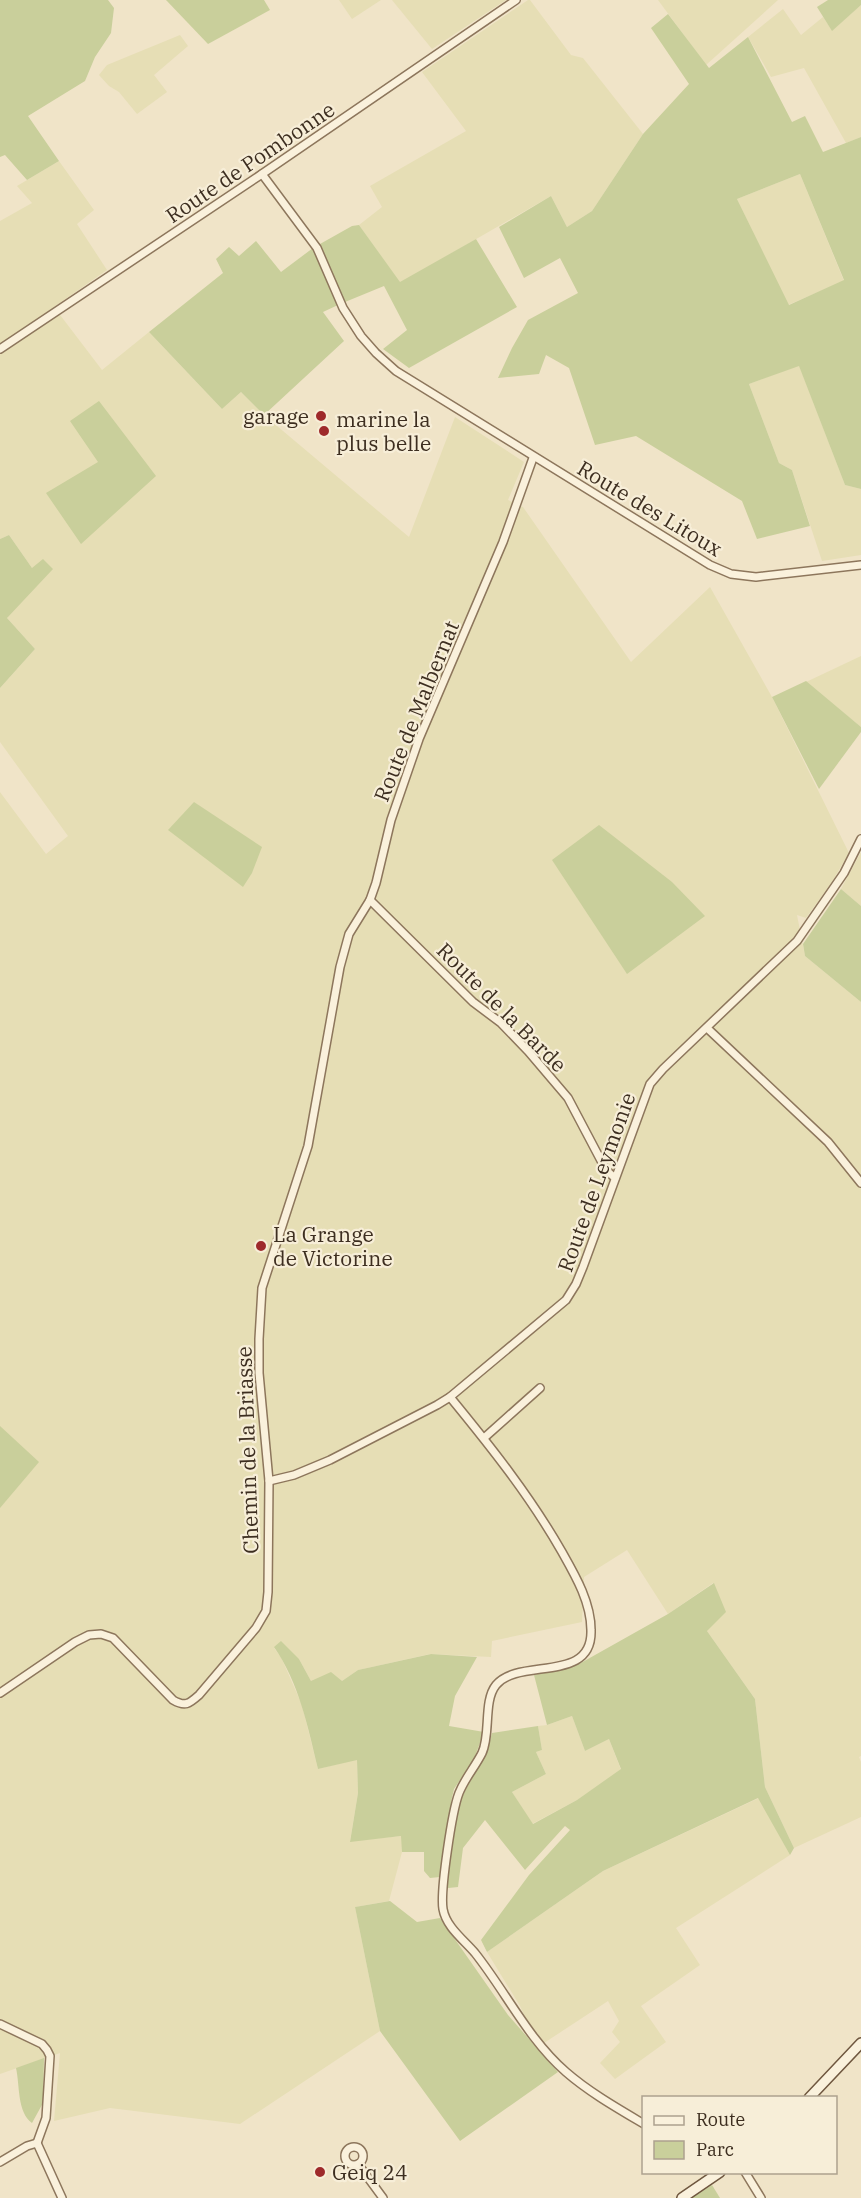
<svg xmlns="http://www.w3.org/2000/svg" width="861" height="2198" viewBox="0 0 861 2198" font-family="'IBM Plex Serif',serif">
<style>
.farmland{fill:#e6deb5}
.green{fill:#c9cf9b;fill-rule:evenodd}
.lines{fill:none;stroke-linecap:round;stroke-linejoin:round}
.minor-casing{stroke:#8d765c;stroke-width:10}
.secondary-casing{stroke:#6f573f;stroke-width:12}
.minor{stroke:#faf1dc;stroke-width:7}
.secondary{stroke:#faf1dc;stroke-width:9}
.poi-dot{fill:#9e2a2b;stroke:#f7eed8;stroke-width:2}
.labels{text-anchor:middle;dominant-baseline:central;stroke-width:4.5;stroke-linejoin:round;paint-order:stroke}
.street-label{font-size:21px;fill:#3d2e20;stroke:#f7eed8}
.poi-label{font-size:21px;fill:#3d2e20;stroke:#f7eed8;text-anchor:start}
</style>
<rect width="100%" height="100%" fill="#f0e4c8"/>
<!-- farmland -->
<g class="farmland">
<polygon points="339,0 381,0 352,19"/>
<polygon points="392,0 506,0 432,49"/>
<polygon points="528,0 530,0 571,55 583,58 643,134 592,211 567,227 551,196 400,283 359,225 382,207 370,186 466,131 422,72"/>
<polygon points="658,0 778,0 706,65"/>
<polygon points="861,5 861,137 846,143 804,68 771,77 748,37 783,9 801,35 823,17 832,30"/>
<polygon points="180,35 188,46 154,75 167,92 137,114 119,92 109,86 99,75 107,65"/>
<polygon points="59,161 94,210 77,224 107,270 54,307 102,370 149,332 222,409 241,392 264,415 409,537 455,417 524,462 508,500 523,507 631,662 710,587 772,697 849,853 832,882 806,918 797,915 805,956 861,1002 861,1756 859,1757 861,1762 861,1817 794,1848 765,1787 755,1699 707,1631 713,1583 668,1614 627,1550 584,1577 582,1622 492,1641 491,1657 430,1654 358,1670 342,1681 311,1681 299,1659 274,1648 281,1657 302,1705 318,1769 357,1759 358,1793 350,1841 402,1836 402,1852 389,1901 355,1907 380,2031 240,2124 110,2108 54,2121 60,2053 0,2074 0,792 46,854 68,836 0,742 0,688 35,649 7,618 32,568 9,535 0,539 0,221 32,203 17,186"/>
<polygon points="800,174 844,281 788,305 737,199"/>
<polygon points="799,365 845,485 861,489 861,555 822,561 792,470 779,463 749,384"/>
<polygon points="861,656 861,727 806,682"/>
<polygon points="861,852 861,906 841,889"/>
<polygon points="572,1716 585,1751 609,1739 621,1770 577,1800 532,1824 512,1792 546,1774 536,1752 542,1750 538,1726 547,1725"/>
<polygon points="759,1798 790,1855 676,1928 700,1965 641,2006 666,2042 615,2079 600,2063 620,2042 612,2032 619,2021 608,2001 544,2043 525,2017 520,2006 487,1952 603,1871"/>
</g>
<!-- green -->
<g class="green">
<polygon points="0,0 108,0 114,8 111,33 95,57 85,81 28,116 59,161 27,180 5,155 0,157"/>
<polygon points="166,0 264,0 270,10 208,44"/>
<polygon points="828,0 861,0 861,5 832,31 817,7"/>
<path d="M668 14 709 68 748 37 792 122 805 116 823 152 861 137V489L845 485 799 366 749 384 779 463 792 470 810 526 757 539 742 501 636 436 595 445 569 368 546 355 539 374 498 378 512 348 528 320 578 293 560 258 524 278 499 227 551 196 567 227 592 211 643 134 689 84 651 28ZM800 174 844 280 789 305 737 199Z"/>
<polygon points="359,225 400,282 476,239 517,307 409,368 383,349 407,330 384,286 345,302 320,244 352,226"/>
<polygon points="256,241 281,272 313,248 338,305 323,312 344,341 264,415 241,392 222,409 149,332 223,273 216,259 229,247 239,256"/>
<polygon points="99,401 156,476 81,544 46,493 98,462 70,421"/>
<polygon points="9,535 32,568 43,559 53,569 7,618 35,649 0,688 0,539"/>
<polygon points="806,681 861,727 861,732 819,789 772,697"/>
<polygon points="194,802 262,847 252,873 243,887 168,830"/>
<polygon points="599,825 672,882 705,916 627,974 552,860"/>
<polygon points="841,889 861,906 861,1002 805,956 803,944"/>
<polygon points="0,1426 39,1462 0,1508"/>
<path d="M714 1583 726 1612 707 1631 755 1699 765 1787 794 1848 790 1855 758 1798 603 1871 487 1952 481 1940 529 1875 570 1830 565 1826 525 1870 485 1820 463 1848 458 1887 439 1889 440 1877 430 1878 424 1871V1852H402L401 1836 350 1842 358 1793 357 1760 318 1769C308 1727 299 1683 274 1647L281 1641 299 1659 311 1681 331 1672 342 1681 358 1670 431 1654 477 1657 455 1696 449 1726 484 1732 474 1759 454 1789 451 1802 461 1800C471 1777 486 1758 492 1733L538 1726 542 1750 536 1752 546 1774 512 1792 533 1824 577 1800 621 1769 609 1739 585 1751 572 1716 547 1725 534 1675 579 1664 668 1614Z"/>
<polygon points="390,1901 417,1922 440,1918 508,2015 558,2072 460,2141 380,2031 355,1907"/>
<path d="M44 2058 43 2103 32 2123C17 2112 20 2086 16 2068Z"/>
<polygon points="712,2185 720,2198 691,2198"/>
</g>
<g class="lines">
<defs>
<g id="minor">
<polyline points="262,174 317,248 343,308 361,336 376,353 396,371 710,565 731,574 756,577 861,565"/>
<polyline points="0,349 262,174 516,0"/>
<polyline points="370,900 473,1002 501,1023 528,1051 568,1098 606,1170 615,1178"/>
<polyline points="707,1028 828,1142 861,1183"/>
<path d="M450 1397C491 1447 530 1496 562 1552 575 1575 591 1602 591 1630 593 1684 519 1657 496 1685 483 1701 491 1734 482 1753 475 1767 465 1778 459 1793 452 1811 440 1891 443 1909 446 1927 464 1940 475 1953 506 1992 528 2039 566 2072 589 2092 617 2108 644 2124"/>
<polyline points="484,1438 540,1388"/>
<polyline points="269,1481 294,1475 330,1460 437,1405 450,1397 566,1300 576,1284 583,1267 650,1084 663,1069 797,941 844,873 861,839"/>
<path d="M0 1693 75 1642 89 1635 101 1634 113 1638 173 1700C185 1707 189 1704 199 1695L256 1628 266 1611 268 1592 269 1481 259 1373V1339L262 1288 308 1146 340 967 349 934 370 900 376 883 391 820 419 739 503 542 533 458"/>
<polyline points="0,2024 42,2044 47,2050 50,2056 46,2118 37,2143"/>
<polyline points="37,2143 62,2198"/>
<circle cx="354" cy="2156" r="9"/>
<polyline points="0,2162 27,2146 37,2143"/>
<polyline points="358,2164 383,2198"/>
<polyline points="745,2172 761,2198"/>
</g>
<g id="secondary">
<polyline points="809,2098 861,2043"/>
<polyline points="682,2198 720,2172"/>
</g>
</defs>
<!-- minor casing -->
<use href="#minor" class="minor-casing"/>
<!-- secondary casing -->
<use href="#secondary" class="secondary-casing"/>
<!-- minor -->
<use href="#minor" class="minor"/>
<!-- secondary -->
<use href="#secondary" class="secondary"/>
</g>
<!-- markers -->
<g class="poi-dot">
<circle cx="321" cy="416" r="6"/>
<circle cx="324" cy="431" r="6"/>
<circle cx="261" cy="1246" r="6"/>
<circle cx="320" cy="2172" r="6"/>
</g>
<g class="labels">
<!-- street labels -->
<g class="street-label">
<text transform="translate(250 162) rotate(-34)">Route de Pombonne</text>
<text transform="translate(650 508) rotate(31)">Route des Litoux</text>
<text transform="translate(416 711) rotate(-68)">Route de Malbernat</text>
<text transform="translate(502 1007) rotate(45)">Route de la Barde</text>
<text transform="translate(596 1182) rotate(-70)">Route de Leymonie</text>
<text transform="translate(247 1450) rotate(-92)">Chemin de la Briasse</text>
</g>
<!-- poi labels -->
<g class="poi-label">
<text x="309" y="416" text-anchor="end">garage</text>
<text x="336" y="419">marine la<tspan x="336" dy="24">plus belle</tspan></text>
<text x="273" y="1234">La Grange<tspan x="273" dy="24">de Victorine</tspan></text>
<text x="332" y="2172">Geiq 24</text>
</g>
</g>
<!-- legend -->
<rect x="642" y="2096" width="195" height="78" fill="#f7eed8" stroke="#ada18e" stroke-width="1.5"/>
<rect x="654" y="2116" width="30" height="9" fill="#faf1dc" stroke="#ada18e" stroke-width="1.5"/>
<text x="696" y="2126" font-size="18" fill="#3d2e20">Route</text>
<rect x="654" y="2141" width="30" height="18" fill="#c9cf9b" stroke="#ada18e" stroke-width="1.5"/>
<text x="696" y="2156" font-size="18" fill="#3d2e20">Parc</text>
</svg>
